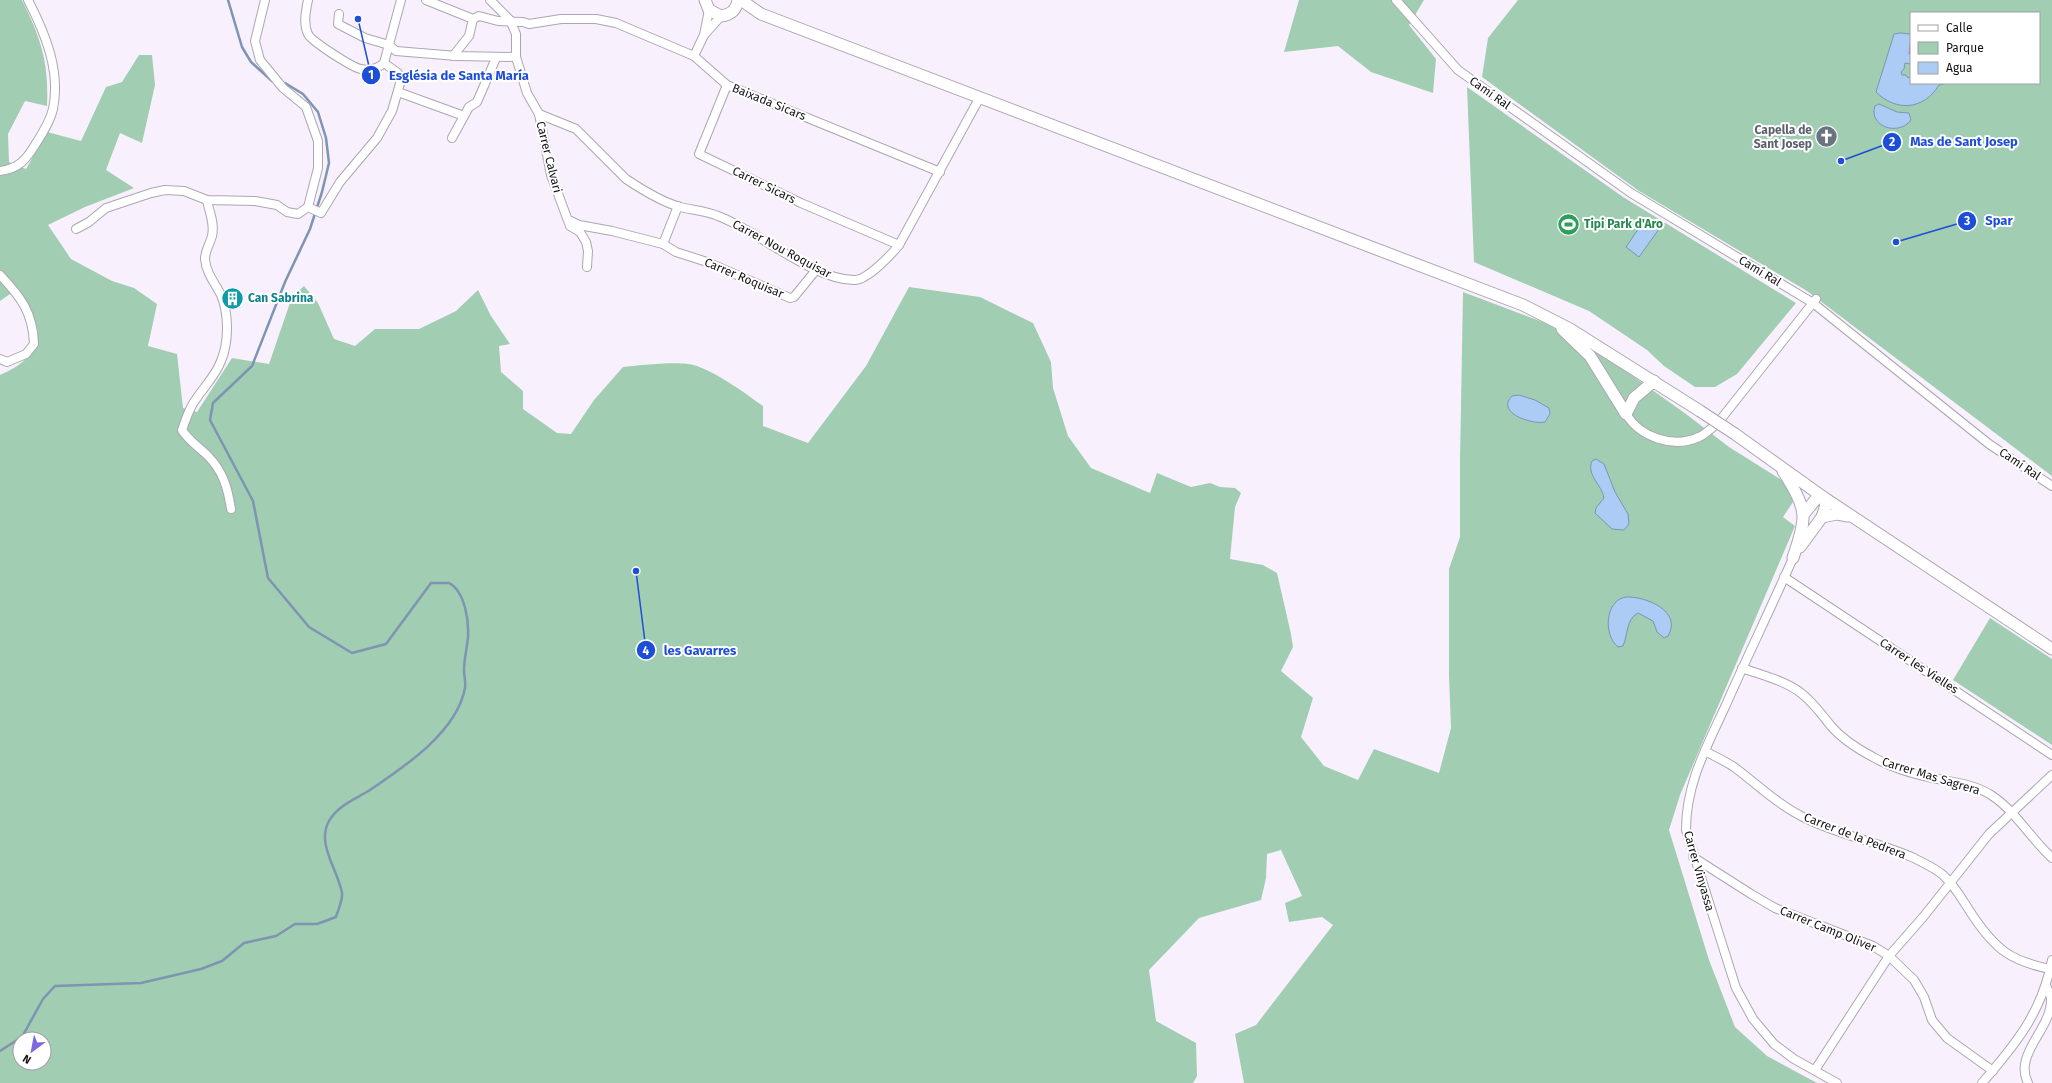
<svg xmlns="http://www.w3.org/2000/svg" width="2052" height="1083" viewBox="0 0 2052 1083" font-family="'Fira Sans',sans-serif">
<style>
.green{fill:#a1cdb2;fill-rule:evenodd}
.water{fill:#accbf5;stroke:#7e94b2}
.lines{fill:none;stroke-linecap:round;stroke-linejoin:round}
.stream{stroke:#7e94b2;stroke-width:2.5}
.street-casing{stroke:#ada6b1;stroke-width:10}
.secondary-casing{stroke:#ada6b1;stroke-width:13}
.street{stroke:#fff;stroke-width:8}
.secondary{stroke:#fff;stroke-width:11}
.secondary-bridge-casing{stroke:#ada6b1;stroke-width:13;stroke-linecap:butt}
.secondary-bridge{stroke:#fff;stroke-width:11}
.labels{text-anchor:middle;dominant-baseline:central;stroke-width:4;stroke-linejoin:round;paint-order:stroke}
.street-label{font-size:12px;fill:#141216;stroke:#fff}
.worship-label{font-size:12px;font-weight:bold;fill:#5b616d;stroke:#fff;text-anchor:end}
.leisure-label{font-size:12px;font-weight:bold;fill:#27864d;stroke:#fff;text-anchor:start}
.culture-label{font-size:12px;font-weight:bold;fill:#0d838f;stroke:#fff;text-anchor:start}
.leader{fill:none;stroke:#1d4ed8;stroke-width:1.5}
.callout-dot{fill:#1d4ed8;stroke:#fff;stroke-width:1.5}
.mark-label{font-size:12px;text-anchor:middle;font-weight:bold;fill:#fff}
.callout-label{font-size:13px;text-anchor:middle;font-weight:bold;fill:#1d4ed8;stroke:#fff;stroke-width:4;stroke-linejoin:round;paint-order:stroke}
</style>
<rect width="100%" height="100%" fill="#f8f1fd"/>
<!-- green -->
<g class="green">
<path d="M0 0H22C41 39 49 62 47 106L25 101 8 134 9 162 26 169 47 132 81 141 106 87 122 82 139 55H152L155 85 142 143 120 133 106 170 134 188 85 207 48 225 71 259 112 281 134 288 157 304 148 346 177 354 183 408 197 412 232 358 269 364 292 297 304 286 318 303 334 339 355 346 375 329H419L456 311 478 290 491 316 510 344 499 346 501 372 523 391V409L557 433 571 434 594 400 623 367C640 365 683 360 697 366 721 375 743 392 763 406V426L808 443 866 366 909 287 980 297 1033 323 1051 362 1053 388 1068 436 1091 468 1150 493 1157 473 1191 487 1210 483 1220 487 1235 488 1241 493 1235 507 1230 559 1263 565 1277 573 1291 634 1293 647 1281 671 1313 698 1301 737 1324 766 1358 780 1374 749 1439 773 1451 728 1449 676V569L1460 537V461L1463 292 1545 323 1603 355 1686 414 1729 447 1785 482 1793 502 1783 517 1795 526 1680 795 1669 830 1709 960 1735 1027 1767 1056 1817 1083H1244L1235 1034 1256 1025 1333 925 1322 917 1289 922 1285 903 1302 896 1281 850 1267 854 1266 878 1261 900 1199 918 1149 970 1156 1021 1196 1043 1197 1076 1193 1083H0V375C19 367 42 352 37 328 35 319 28 308 24 299L10 294 0 301ZM20 1039H44V1063H20Z"/>
<polygon points="1299,0 1424,0 1409,25 1436,59 1433,93 1371,72 1338,46 1284,52"/>
<path d="M1518 0H2052V476L1807 291 1639 191 1482 77 1488 38ZM1911 13H2039V83H1911Z"/>
<polygon points="1467,87 1623,197 1796,303 1737,374 1715,387 1695,387 1664,366 1647,350 1589,311 1474,262"/>
<polygon points="1990,618 2052,659 2052,745 1953,680"/>
</g>
<!-- water -->
<g class="water">
<path d="M1900 33 1911 34 1909 54H1911V64L1905 63 1904 69 1901 72 1902 75H1906L1908 78 1911 76V83H1948L1939 85C1924 110 1896 112 1876 92L1894 34Z"/>
<path d="M1879 104 1897 112 1909 113 1911 120C1898 137 1868 126 1875 106Z"/>
<polygon points="1645,219 1659,229 1639,257 1626,247"/>
<path d="M1519 395 1535 400 1549 408 1550 414 1545 422C1533 425 1495 413 1512 396Z"/>
<path d="M1596 459 1604 464 1615 492 1628 514 1629 524 1624 530 1612 529 1595 513 1596 508 1604 498C1602 485 1586 475 1592 461Z"/>
<path d="M1626 597C1645 596 1683 611 1668 636L1664 638 1657 632 1653 621 1638 613C1626 619 1628 635 1623 646L1618 647C1603 635 1605 600 1626 597Z"/>
</g>
<g class="lines">
<!-- stream -->
<g class="stream">
<polyline points="228,0 242,47 251,62 272,81"/>
<path d="M0 1051 22 1037 43 999 55 986 141 983 201 969 222 961 244 943 276 936 295 924H317L336 917C338 910 343 900 342 893 338 870 316 844 329 821 338 805 356 799 370 790 404 767 457 732 465 688 466 683 464 676 464 670 464 660 467 648 468 637 469 621 465 591 449 583H431L386 644 352 653 309 627 268 578 253 501 210 420 213 403 252 366 285 282 310 229 322 192 329 163 326 138 318 112 303 94 285 83"/>
</g>
<defs>
<g id="street">
<path d="M308 0C306 10 303 24 308 34 311 41 353 68 361 69 370 71 378 68 384 63L401 0"/>
<polyline points="426,0 473,19 479,16 498,21 523,22 529,24 561,19 596,19 616,23 694,56 727,85 940,172"/>
<polyline points="490,0 510,20 516,34 516,57 527,93 539,114 551,175 570,226 580,232 586,242 588,251 587,267"/>
<polyline points="1396,0 1458,70 1631,193 1813,303 1989,444 2052,486"/>
<polyline points="339,14 338,24 365,38 389,45 396,51 457,56 516,57"/>
<polyline points="705,34 721,16"/>
<polyline points="453,56 469,36 473,19"/>
<polyline points="694,56 704,35 709,10"/>
<polyline points="727,85 699,154 801,203 899,245"/>
<polyline points="398,92 464,116"/>
<path d="M539 114 576 129 626 179C641 189 662 202 680 207 692 210 706 211 718 216 757 230 814 281 855 280 867 280 891 255 899 245L980 97"/>
<polyline points="452,138 469,107 477,102 496,58"/>
<path d="M0 171C18 169 26 160 35 145 42 134 50 122 53 109 61 71 45 33 28 0"/>
<path d="M207 200C209 212 215 223 212 236 210 244 205 250 205 259 206 273 215 283 221 295 229 314 229 342 221 361 216 375 204 387 196 399 189 408 186 419 182 430 189 441 199 447 208 456 223 471 228 489 231 509"/>
<polyline points="308,207 321,213 340,182 377,138 392,111 401,80 398,73 384,63"/>
<polyline points="571,221 579,225 612,231 663,244 676,252 707,262 790,298 794,297 816,270"/>
<polyline points="76,229 89,222 106,208 151,193 165,190 184,191 207,200 255,201 277,205 287,212 298,214 308,207 318,168 318,141 306,107 283,88 260,60 255,41 265,0"/>
<polyline points="663,244 678,206"/>
<path d="M0 275C21 297 33 313 34 344L26 354 7 362 0 359"/>
<path d="M1626 414C1640 437 1673 449 1699 437 1706 434 1711 428 1717 424L1816 299"/>
<path d="M1793 558C1771 608 1747 657 1725 707 1706 748 1686 784 1686 830L1736 988 1753 1019 1774 1044 1794 1059 1837 1083"/>
<polyline points="1784,577 2052,755"/>
<path d="M1742 668C1761 675 1784 680 1801 693 1813 702 1822 715 1831 726 1842 739 1858 749 1873 757 1890 767 1913 774 1933 778 1952 782 1974 784 1991 795 2016 811 2030 838 2052 858"/>
<path d="M1705 751C1714 756 1725 761 1734 767 1757 784 1777 804 1803 817 1838 835 1878 842 1914 858 1923 863 1935 868 1943 875 1956 887 1963 901 1973 916 1996 950 2011 961 2050 969"/>
<polyline points="1693,857 1751,894 1775,908 1873,946 1889,956 1914,980 1924,997 1932,1020 1947,1038 1993,1071"/>
<polyline points="1815,1070 1889,956 1924,916 1989,834 2052,775"/>
<path d="M1982 1083C2016 1044 2042 1012 2052 960"/>
<path d="M2028 1083C2013 1054 2052 1029 2051 999 2051 995 2047 989 2046 985"/>
</g>
<g id="secondary">
<path d="M705 0 709 10 721 16C731 15 737 9 738 0"/>
<polyline points="741,0 761,14 1523,305 1570,329 1700,411"/>
<polyline points="1562,329 1590,356 1626,414 1634,398 1654,381"/>
<polyline points="1735,434 1823,497 2052,649"/>
<path d="M1783 471C1791 484 1801 499 1803 514 1804 528 1797 545 1793 558"/>
<polyline points="1803,515 1816,499 1823,497 1826,505 1822,517"/>
<polyline points="1800,547 1822,517 1837,514 1848,516"/>
</g>
</defs>
<!-- street casing -->
<use href="#street" class="street-casing"/>
<!-- secondary casing -->
<use href="#secondary" class="secondary-casing"/>
<!-- street -->
<use href="#street" class="street"/>
<!-- secondary -->
<use href="#secondary" class="secondary"/>
<defs>
<polyline id="secondary-bridge" points="1700,411 1735,434"/>
</defs>
<!-- secondary-bridge casing -->
<use href="#secondary-bridge" class="secondary-bridge-casing"/>
<!-- secondary-bridge -->
<use href="#secondary-bridge" class="secondary-bridge"/>
</g>
<!-- icons -->
<defs>
<symbol id="church-disc" viewBox="-11 -11 22 22"><circle r="9.5" fill="#6b7280" stroke="#fff"/><path d="M-1.2-6h2.4v3.5h3.3v2.4h-3.3V6h-2.4V-.1h-3.3v-2.4h3.3Z" fill="#fff"/></symbol>
<symbol id="stadium-disc" viewBox="-11 -11 22 22"><circle r="9.5" fill="#2e9e5b" stroke="#fff"/><path d="M0-5a6.5 5 0 1 0 0 10a6.5 5 0 1 0 0-10ZM-3.5-1.8h7v3.6h-7Z" fill="#fff"/></symbol>
<symbol id="building-disc" viewBox="-11 -11 22 22"><circle r="9.5" fill="#0f9aa8" stroke="#fff"/><path d="M-4-6H4V6H1V3H-1V6H-4ZM-2.5-4.3h1.7v1.8h-1.7ZM.8-4.3h1.7v1.8H.8ZM-2.5-1h1.7V.8h-1.7ZM.8-1h1.7V.8H.8Z" fill="#fff"/></symbol>
</defs>
<g fill-rule="evenodd">
<use href="#church-disc" x="1814" y="124" width="25" height="25"/>
<use href="#stadium-disc" x="1556" y="212" width="25" height="25"/>
<use href="#building-disc" x="220" y="286" width="25" height="25"/>
</g>
<g class="labels">
<!-- street labels -->
<g class="street-label">
<text transform="translate(1490 93) rotate(35)">Camí Ral</text>
<text transform="translate(769 102) rotate(22)">Baixada Sicars</text>
<text transform="translate(549 157) rotate(76)">Carrer Calvari</text>
<text transform="translate(764 185) rotate(26)">Carrer Sicars</text>
<text transform="translate(782 249) rotate(28)">Carrer Nou Roquisar</text>
<text transform="translate(1760 271) rotate(31)">Camí Ral</text>
<text transform="translate(744 278) rotate(23)">Carrer Roquisar</text>
<text transform="translate(2020 464) rotate(34)">Camí Ral</text>
<text transform="translate(1919 666) rotate(33)">Carrer les Vielles</text>
<text transform="translate(1931 776) rotate(17)">Carrer Mas Sagrera</text>
<text transform="translate(1855 836) rotate(21)">Carrer de la Pedrera</text>
<text transform="translate(1699 871) rotate(74)">Carrer Vinyassa</text>
<text transform="translate(1828 929) rotate(22)">Carrer Camp Oliver</text>
</g>
<!-- worship labels -->
<g class="worship-label">
<text x="1812" y="130">Capella de<tspan x="1812" dy="14">Sant Josep</tspan></text>
</g>
<!-- leisure labels -->
<g class="leisure-label">
<text x="1584" y="224">Tipi Park d'Aro</text>
</g>
<!-- culture labels -->
<g class="culture-label">
<text x="248" y="298">Can Sabrina</text>
</g>
</g>
<!-- callouts -->
<path class="leader" d="M358 19L371 75M1841 161L1892 142M1896 242L1967 221M636 571L646 650"/>
<g class="callout-dot">
<circle cx="358" cy="19" r="4"/>
<circle cx="1841" cy="161" r="4"/>
<circle cx="1896" cy="242" r="4"/>
<circle cx="636" cy="571" r="4"/>
<circle cx="371" cy="75" r="10"/>
<circle cx="1892" cy="142" r="10"/>
<circle cx="1967" cy="221" r="10"/>
<circle cx="646" cy="650" r="10"/>
</g>
<g class="mark-label">
<text x="371" y="79">1</text>
<text x="1892" y="146">2</text>
<text x="1967" y="225">3</text>
<text x="646" y="655">4</text>
</g>
<g class="callout-label">
<text x="459" y="80">Església de Santa María</text>
<text x="1964" y="146">Mas de Sant Josep</text>
<text x="1999" y="225">Spar</text>
<text x="700" y="655">les Gavarres</text>
</g>
<!-- legend -->
<rect x="1910" y="12" width="130" height="72" fill="#ffffff" stroke="#a1a0a2"/>
<rect x="1918" y="25" width="20" height="6" fill="#ffffff" stroke="#a1a0a2"/>
<text x="1946" y="32" font-size="12" fill="#141216">Calle</text>
<rect x="1918" y="42" width="20" height="12" fill="#a1cdb2" stroke="#a1a0a2"/>
<text x="1946" y="52" font-size="12" fill="#141216">Parque</text>
<rect x="1918" y="62" width="20" height="12" fill="#accbf5" stroke="#a1a0a2"/>
<text x="1946" y="72" font-size="12" fill="#141216">Agua</text>
<!-- north arrow -->
<g transform="translate(32 1051) rotate(212)"><circle r="19" fill="#ffffff" stroke="#a1a0a2"/>
<path d="M0-3L7 15L0 10L-7 15Z" fill="#7e67e2"/>
<text y="-6" font-size="11" font-weight="bold" text-anchor="middle" fill="#141216">N</text>
</g>
</svg>
